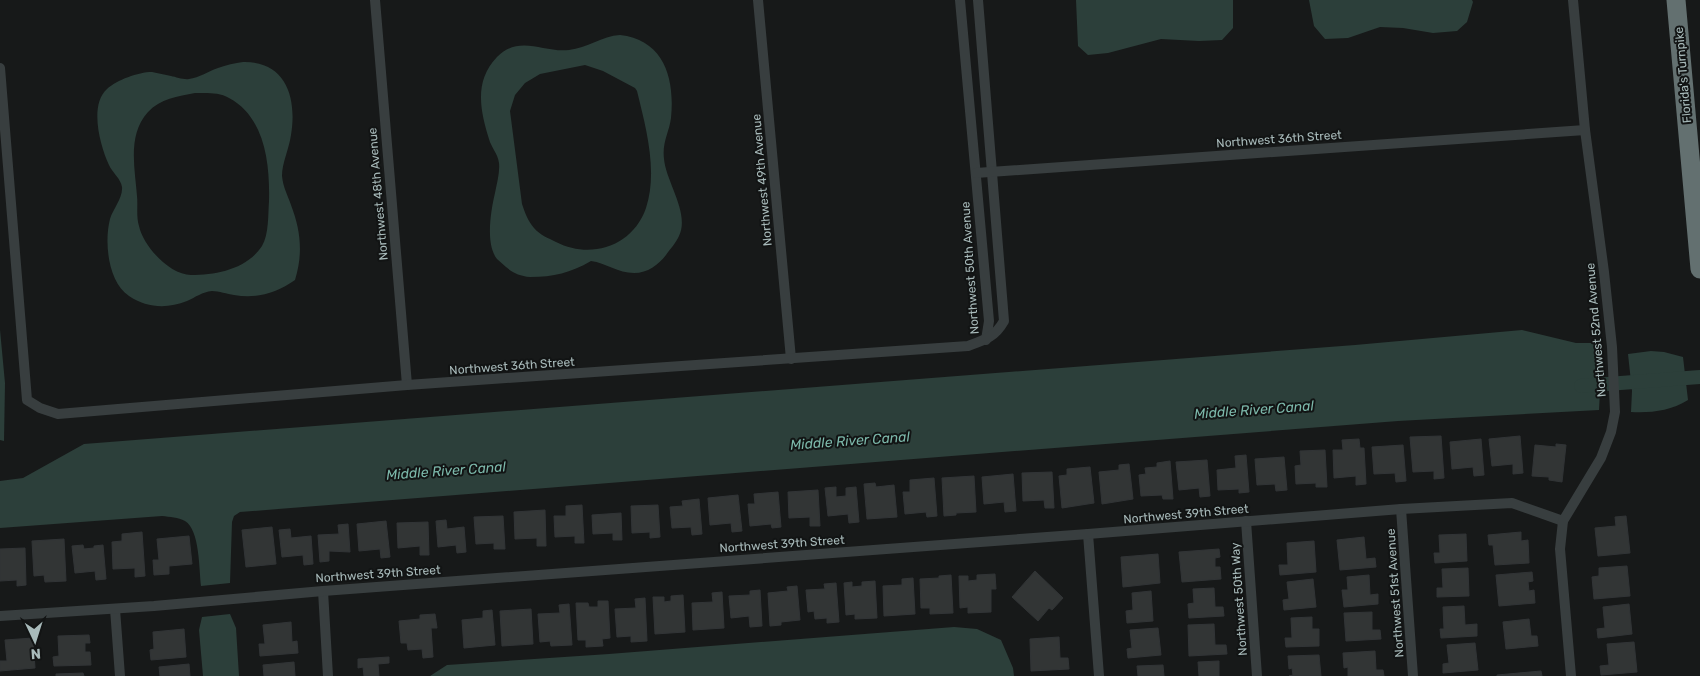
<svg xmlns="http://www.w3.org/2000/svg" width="1700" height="676" viewBox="0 0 1700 676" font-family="Rubik,sans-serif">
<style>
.water{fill:#2c3f3a;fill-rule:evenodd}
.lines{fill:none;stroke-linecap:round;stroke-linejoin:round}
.canal{stroke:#2c3f3a;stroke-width:14}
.building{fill:#323535;stroke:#313436}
.street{stroke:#383e3f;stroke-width:10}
.highway{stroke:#637070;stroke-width:19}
.labels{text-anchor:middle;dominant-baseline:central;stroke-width:4;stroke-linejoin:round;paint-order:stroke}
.street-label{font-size:12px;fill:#a8baba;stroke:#121414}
.water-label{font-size:14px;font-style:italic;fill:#7cb8aa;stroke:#121414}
</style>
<rect width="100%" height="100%" fill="#171919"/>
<!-- water -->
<g class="water">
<polygon points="1076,0 1233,0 1233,28 1222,40 1199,41 1161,39 1108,53 1088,55 1078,46"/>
<polygon points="1309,0 1472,0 1473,2 1467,22 1457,31 1433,33 1403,28 1380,27 1348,38 1325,39 1314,26"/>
<path d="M620 35C664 40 675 78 671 118 669 133 662 142 664 159 666 182 690 213 679 236 676 243 670 249 666 255 658 265 648 273 634 273 618 273 606 263 591 261 570 273 554 277 530 277 520 276 513 273 506 267 503 264 500 262 497 259 485 244 491 210 495 193 497 183 500 172 499 163 498 154 491 147 489 139 480 110 474 81 497 57 520 34 543 53 569 50 587 48 602 36 620 35ZM585 65 603 71 635 88 637 91C646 128 658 171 646 208 633 246 591 260 556 242 548 238 540 235 534 228 528 221 525 213 522 204L510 111 515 95 525 83 540 74Z"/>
<path d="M243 62C287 61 297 99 291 135 289 149 282 163 282 176 283 187 288 196 291 205 301 231 303 254 295 280 276 293 257 299 234 295 227 294 219 291 212 291 202 292 196 297 187 301 167 309 147 308 129 296 108 282 104 242 110 219 113 209 123 198 122 187 121 179 112 172 109 165 100 146 89 105 107 89 117 80 138 72 152 72 158 73 165 75 171 76 176 77 184 80 189 79 199 78 209 71 218 68 226 65 235 63 243 62ZM195 93C207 93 219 92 229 98 265 117 270 164 269 201 268 215 269 234 262 246 247 269 217 275 191 275 170 275 143 246 139 226 136 217 138 205 137 196 135 169 127 135 148 112 160 99 178 96 195 93Z"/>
<polygon points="0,330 5,383 4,441 0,440"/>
<path d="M1522 330 1576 343H1594L1600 391 1599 410 1398 421 240 512 234 516 232 522 230 583 201 586C199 570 200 530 185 521 178 517 170 517 162 516L0 528V481L23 478 84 444 1355 345Z"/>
<path d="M1651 351 1664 352 1683 357 1688 400C1670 411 1651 413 1631 412L1632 391 1628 354Z"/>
<polygon points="230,614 236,628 239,676 203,676 199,630 202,617"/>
<polygon points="954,627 977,629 1001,640 1013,668 1014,676 430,676 447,665 609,654"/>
</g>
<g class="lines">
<!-- canal -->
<polyline class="canal" points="1581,386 1700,377"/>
</g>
<!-- building -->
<g class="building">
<polygon points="1441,436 1444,478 1434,479 1434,471 1413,472 1410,437"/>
<polygon points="1520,436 1523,473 1513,474 1513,464 1492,466 1489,439"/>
<polygon points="1359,439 1360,448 1364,448 1366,484 1356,485 1356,476 1334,478 1333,450 1343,450 1342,440"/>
<polygon points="1481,439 1484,475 1474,476 1473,467 1452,469 1450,442"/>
<polygon points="1556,444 1566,445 1562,482 1549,480 1549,477 1532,476 1535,445 1556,447"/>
<polygon points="1403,445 1406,481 1396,482 1395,473 1374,474 1372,447"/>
<polygon points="1325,450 1327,487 1316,487 1316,483 1296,484 1295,466 1301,465 1300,451"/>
<polygon points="1246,455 1249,492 1239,493 1239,489 1218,490 1217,470 1236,468 1235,456"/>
<polygon points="1284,457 1287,490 1276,491 1275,484 1257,485 1255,459"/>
<polygon points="1207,460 1210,496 1200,497 1199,488 1179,490 1176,462"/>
<polygon points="1170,461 1173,499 1163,499 1162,495 1141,496 1139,475 1146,474 1145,468 1157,467 1157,463"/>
<polygon points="1129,464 1133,499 1102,504 1099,472 1119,470 1119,465"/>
<polygon points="1090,467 1094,503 1062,508 1059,476 1067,475 1067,469"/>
<polygon points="1052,472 1054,508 1045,508 1044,500 1023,501 1022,473"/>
<polygon points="1013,474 1016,511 1005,512 1004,502 984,504 982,477"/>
<polygon points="974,476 976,512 956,513 956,515 944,516 942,478"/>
<polygon points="934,478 937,516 927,517 926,512 905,514 903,492 910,492 910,480"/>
<polygon points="875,483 876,487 894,485 897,517 867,519 864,484"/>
<polygon points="836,487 836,497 846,496 846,488 856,487 859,522 849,523 848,514 828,516 825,488"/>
<polygon points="818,490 820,526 810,526 810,517 789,518 788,492"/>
<polygon points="778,492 781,527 772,528 771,524 750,526 748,504 755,504 754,494"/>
<polygon points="738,495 742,531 732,532 731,523 710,525 708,498"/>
<polygon points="699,499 702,534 692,535 691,527 672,528 670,507 683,506 682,501"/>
<polygon points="582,505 584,543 575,543 575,536 555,537 554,516 566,516 566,506"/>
<polygon points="658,505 660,537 650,538 650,532 632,533 631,506"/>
<polygon points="545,510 546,546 537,546 537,538 515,539 514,512"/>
<polygon points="621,513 622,540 613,540 613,533 593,534 592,515"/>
<polygon points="503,516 505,549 494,549 494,543 476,544 474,517"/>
<polygon points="1626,516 1630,553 1598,556 1595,528 1616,526 1615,517"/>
<polygon points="446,520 447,529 464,527 466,552 457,553 456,545 438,547 436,521"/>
<polygon points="386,521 390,557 381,558 380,549 359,551 357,524"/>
<polygon points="428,522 429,555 420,555 420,546 398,548 397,523"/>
<polygon points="348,524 350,552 329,551 329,561 320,562 318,535 339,534 338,525"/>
<polygon points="272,527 276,564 246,567 242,530"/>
<polygon points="290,529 291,538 311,536 313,564 304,565 303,555 282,557 279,530"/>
<polygon points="142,532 145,576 135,577 135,568 113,569 112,542 122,541 122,534"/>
<polygon points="1521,532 1521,541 1528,540 1529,563 1495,565 1493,545 1489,545 1488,535"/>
<polygon points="1466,534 1467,561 1435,563 1434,553 1440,553 1439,535"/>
<polygon points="189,536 192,564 169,566 169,574 154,575 153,560 159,560 157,539"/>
<polygon points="1364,537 1366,559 1375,558 1376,567 1340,570 1337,540"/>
<polygon points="64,539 66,581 45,582 44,575 34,576 32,541"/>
<polygon points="1314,541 1316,572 1280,575 1279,565 1288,565 1287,543"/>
<polygon points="83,545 84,549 94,548 94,546 103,545 106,579 96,580 95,571 75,573 72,546"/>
<polygon points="25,548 26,585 17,586 17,580 0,581 0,549"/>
<polygon points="1219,549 1220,557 1215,558 1215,567 1220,567 1221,579 1182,582 1179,552"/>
<polygon points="1158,554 1160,583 1123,587 1121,557"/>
<polygon points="1627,566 1630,596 1594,599 1592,577 1599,576 1599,568"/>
<polygon points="1468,568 1469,596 1437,597 1437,588 1443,588 1442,569"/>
<polygon points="1035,571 1063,598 1052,610 1049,608 1038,621 1012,597"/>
<polygon points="1532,572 1533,581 1528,582 1529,591 1534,590 1535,603 1499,606 1496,575"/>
<polygon points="995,574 996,589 991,589 991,612 968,613 968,607 960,608 959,576 968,576 968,581 977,580 977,575"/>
<polygon points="951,575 953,613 930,614 930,608 921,608 920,579 939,578 939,576"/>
<polygon points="1369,575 1370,595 1378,594 1378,604 1344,607 1342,590 1348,590 1347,577"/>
<polygon points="913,578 915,614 884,616 883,586 902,585 902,579"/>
<polygon points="1313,579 1316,607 1284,610 1283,600 1289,599 1287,582"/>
<polygon points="875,581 877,618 855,619 855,614 846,615 844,583 852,582 852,587 862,586 862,582"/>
<polygon points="836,583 839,622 827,623 827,618 815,619 814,611 808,612 806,590 825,589 824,584"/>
<polygon points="797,586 800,620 781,622 781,625 770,626 768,593 788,591 787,587"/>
<polygon points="1214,588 1215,607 1223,607 1224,616 1189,618 1188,604 1194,603 1193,589"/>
<polygon points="760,590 762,626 750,627 749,616 731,618 729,596 750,595 750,591"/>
<polygon points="1151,591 1153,621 1127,623 1126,611 1133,610 1132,593"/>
<polygon points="722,592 724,628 693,630 692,603 713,602 712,593"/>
<polygon points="683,595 685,632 655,634 653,597 664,597 664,602 671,601 671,596"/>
<polygon points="645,598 647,641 631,642 631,636 617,637 615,609 636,608 635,599"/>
<polygon points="598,601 608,601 610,638 602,639 603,646 586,647 586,640 578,640 576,603 588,603 589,607 598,607"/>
<polygon points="569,604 572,645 551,646 550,641 540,642 538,614 560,613 559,605"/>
<polygon points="1629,604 1632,634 1598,638 1597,629 1605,628 1603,607"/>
<polygon points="1464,606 1465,625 1477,624 1477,636 1441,638 1440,629 1444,629 1443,607"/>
<polygon points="531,609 533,644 502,646 500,611"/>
<polygon points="492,610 495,645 464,648 462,620 483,618 483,611"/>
<polygon points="1372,612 1372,630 1380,630 1381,639 1346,641 1344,613"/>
<polygon points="435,614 437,628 431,628 433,657 423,658 422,649 408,650 407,643 401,643 399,621 420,619 420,615"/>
<polygon points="1312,617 1312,629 1319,629 1319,646 1286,647 1285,638 1292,638 1291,618"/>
<polygon points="1529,619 1531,636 1537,636 1538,646 1506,649 1503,622"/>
<polygon points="291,622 292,642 297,641 298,653 260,656 259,644 265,644 263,625"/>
<polygon points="1214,624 1215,645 1226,645 1227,654 1189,656 1188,625"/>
<polygon points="1158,628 1161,655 1128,658 1127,649 1132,648 1130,630"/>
<polygon points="184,629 186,657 151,660 150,650 154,649 153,632"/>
<polygon points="89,635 90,643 85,643 85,652 90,652 91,665 54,666 53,657 59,656 58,636"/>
<polygon points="1059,637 1060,658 1068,658 1069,669 1031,671 1030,639"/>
<polygon points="33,638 35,668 0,671 0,661 7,661 5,640"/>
<polygon points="1634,642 1637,672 1601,675 1600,666 1609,665 1607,644"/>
<polygon points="1475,643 1478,670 1443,673 1443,664 1449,663 1447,645"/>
<polygon points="1375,651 1376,670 1383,670 1384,676 1348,676 1348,667 1344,668 1343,653"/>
<polygon points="1319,655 1321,676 1289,676 1293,675 1292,668 1289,669 1288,656"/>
<polygon points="389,657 389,663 378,664 379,676 364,676 363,667 358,668 358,659"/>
<polygon points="1219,661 1219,676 1199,676 1198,662"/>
<polygon points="294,662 295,676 264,676 263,665"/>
<polygon points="189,664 190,676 160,676 159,667"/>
<polygon points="1163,665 1164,676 1138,676 1137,666"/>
<polygon points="1541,671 1542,676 1497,676 1497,675"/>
<polygon points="83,673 84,676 56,676 56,674"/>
</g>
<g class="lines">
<!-- street -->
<g class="street">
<polyline points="375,0 407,385"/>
<polyline points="758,0 791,359"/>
<polyline points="960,0 989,321 986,340"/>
<path d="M0 68 27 400 40 408 58 414 407 385 968 346C985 340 995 337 1004 321L978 0"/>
<polyline points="976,173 1585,130"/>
<polyline points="1401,509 1413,676"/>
<polyline points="1246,521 1257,676"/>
<polyline points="1088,534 1099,676"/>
<polyline points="323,591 328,676"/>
<polyline points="115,609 120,676"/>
<polyline points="0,616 154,606 323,591 1088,534 1401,509 1512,503 1563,521"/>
<polyline points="1571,676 1560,549 1563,521 1601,458 1611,432 1615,412 1612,347 1604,272 1585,130 1573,0"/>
</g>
<!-- highway -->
<polyline class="highway" points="1676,0 1700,269"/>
</g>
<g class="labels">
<!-- street labels -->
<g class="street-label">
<text transform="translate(1683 75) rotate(-95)">Florida's Turnpike</text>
<text transform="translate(1279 139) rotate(-4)">Northwest 36th Street</text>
<text transform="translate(762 180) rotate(-95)">Northwest 49th Avenue</text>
<text transform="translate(378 194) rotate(-95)">Northwest 48th Avenue</text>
<text transform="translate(970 268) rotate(-94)">Northwest 50th Avenue</text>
<text transform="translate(1596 330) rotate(-95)">Northwest 52nd Avenue</text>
<text transform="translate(512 366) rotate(-4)">Northwest 36th Street</text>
<text transform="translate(1186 514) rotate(-5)">Northwest 39th Street</text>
<text transform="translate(782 544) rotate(-4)">Northwest 39th Street</text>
<text transform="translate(378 574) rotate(-4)">Northwest 39th Street</text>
<text transform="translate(1395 593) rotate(-94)">Northwest 51st Avenue</text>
<text transform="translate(1239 599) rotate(-94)">Northwest 50th Way</text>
</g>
<!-- water labels -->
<g class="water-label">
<text transform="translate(1254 410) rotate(-4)">Middle River Canal</text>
<text transform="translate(850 441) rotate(-4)">Middle River Canal</text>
<text transform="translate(446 471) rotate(-4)">Middle River Canal</text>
</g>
</g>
<!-- north arrow -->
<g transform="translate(35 641) rotate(176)" stroke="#121414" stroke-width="4" paint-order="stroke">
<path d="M0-4L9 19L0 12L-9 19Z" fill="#a8baba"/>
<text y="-8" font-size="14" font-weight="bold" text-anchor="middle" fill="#a8baba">N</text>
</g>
</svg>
